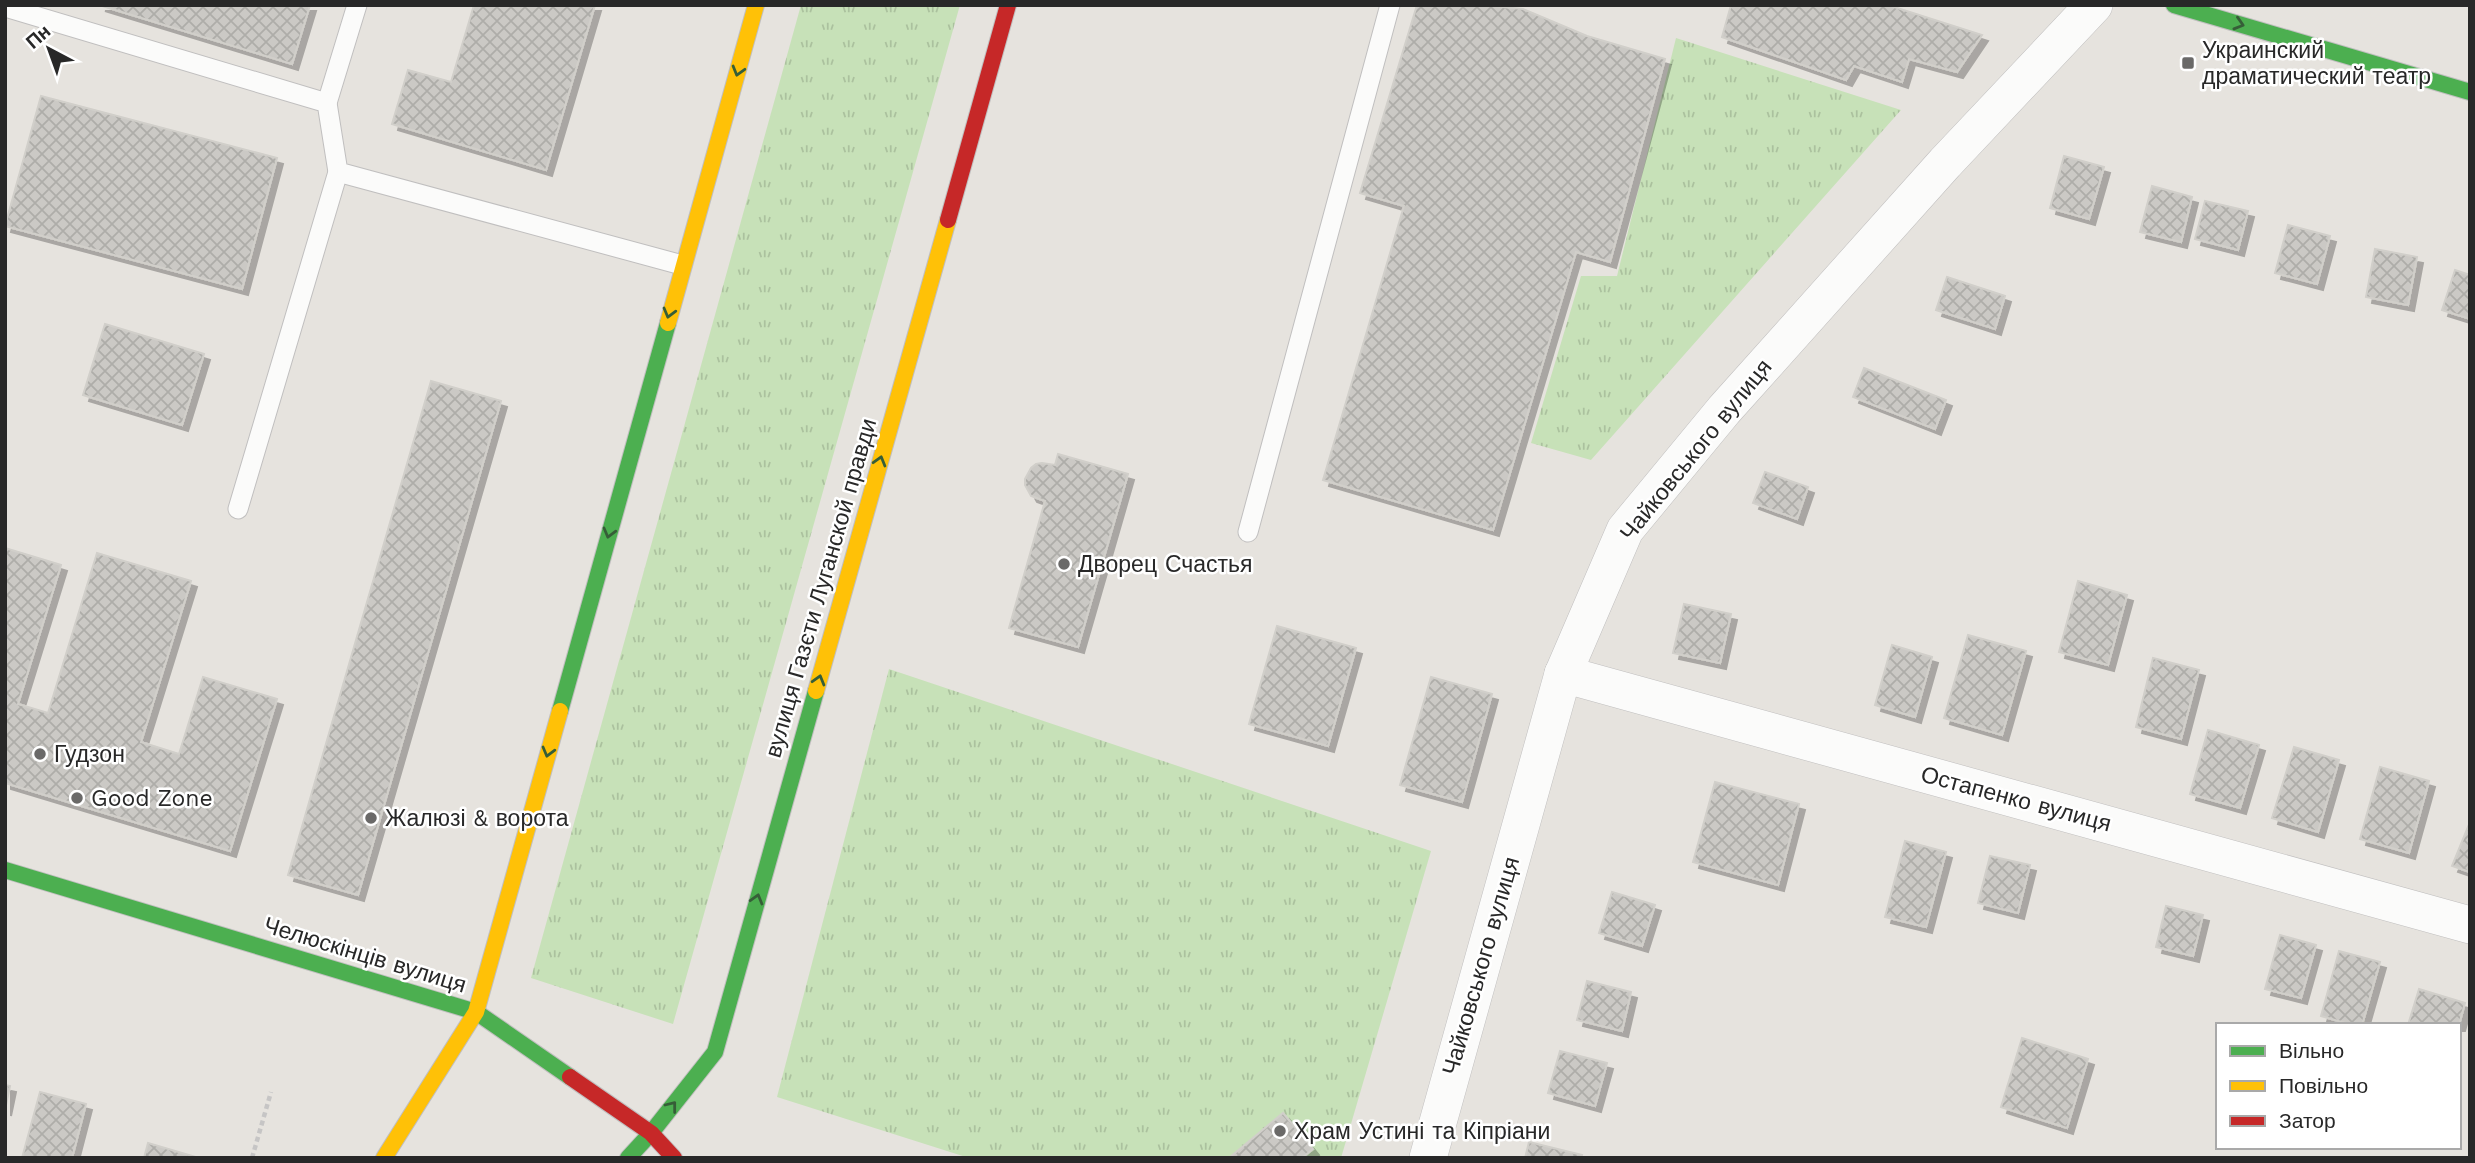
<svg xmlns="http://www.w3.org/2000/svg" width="2475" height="1163" viewBox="0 0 2475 1163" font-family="'Work Sans',sans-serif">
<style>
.grass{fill:url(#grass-tufts)}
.building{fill:url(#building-cross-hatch);stroke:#d1cfca;stroke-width:2;filter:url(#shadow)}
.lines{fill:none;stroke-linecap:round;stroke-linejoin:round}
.lane-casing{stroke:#c0bfbf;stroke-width:21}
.street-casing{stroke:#c0bfbf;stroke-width:38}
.fast-casing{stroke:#c0bfbf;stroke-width:18}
.slow-casing{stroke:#c0bfbf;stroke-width:18}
.jam-casing{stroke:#c0bfbf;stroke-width:18}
.path{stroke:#c6c5c5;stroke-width:4.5;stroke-dasharray:5 3.5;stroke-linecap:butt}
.lane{stroke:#fbfbfa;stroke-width:19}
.street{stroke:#fbfbfa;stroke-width:37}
.fast{stroke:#4caf50;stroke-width:16}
.slow{stroke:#ffc107;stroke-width:16}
.jam{stroke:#c62828;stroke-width:16}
.oneway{stroke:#365e38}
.poi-dot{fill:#6a6968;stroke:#fff;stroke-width:2.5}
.labels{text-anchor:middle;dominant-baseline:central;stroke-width:5;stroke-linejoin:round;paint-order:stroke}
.poi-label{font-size:23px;fill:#282828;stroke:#fff;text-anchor:start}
.street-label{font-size:23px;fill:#282828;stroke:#fff}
</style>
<defs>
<pattern id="grass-tufts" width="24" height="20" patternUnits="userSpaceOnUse" patternTransform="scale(1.75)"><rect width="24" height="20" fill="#c7e1b8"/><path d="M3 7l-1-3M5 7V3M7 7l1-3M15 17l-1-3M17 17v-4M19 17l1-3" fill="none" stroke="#abc19e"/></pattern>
<pattern id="building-cross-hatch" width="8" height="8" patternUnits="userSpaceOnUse" patternTransform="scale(1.75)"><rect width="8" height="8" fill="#cbc9c5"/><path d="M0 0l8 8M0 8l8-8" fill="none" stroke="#aeada9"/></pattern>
<filter id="shadow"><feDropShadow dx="6" dy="6" stdDeviation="0" flood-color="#0004"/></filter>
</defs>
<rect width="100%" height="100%" fill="#e6e3de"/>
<!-- grass -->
<g class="grass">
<polygon points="801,5 960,5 673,1024 531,978"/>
<polygon points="1676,38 1901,110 1591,460 1531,443 1581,276 1617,276"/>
<polygon points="889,669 1431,851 1341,1158 969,1158 777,1097"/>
</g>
<!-- building -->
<g class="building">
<polygon points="99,5 310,5 292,64"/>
<polygon points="474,5 595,5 546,170 392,124 408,70 451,82"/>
<polygon points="1417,5 1482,5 1523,9 1587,36 1665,59 1610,262 1576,252 1493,530 1323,480 1404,206 1360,193"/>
<polygon points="1731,5 1888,5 1982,35 1957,72 1909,59 1902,82 1854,66 1846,80 1722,37"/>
<polygon points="41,96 277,158 242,289 5,226"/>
<polygon points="2064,156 2104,167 2089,219 2050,208"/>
<polygon points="2152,186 2192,197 2181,242 2140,232"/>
<polygon points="2205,201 2248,211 2238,250 2195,239"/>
<polygon points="2288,225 2330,236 2317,284 2275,273"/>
<polygon points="2375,249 2417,257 2408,305 2366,297"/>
<polygon points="2455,270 2470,275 2470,319 2442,310"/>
<polygon points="1947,277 2005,296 1995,329 1936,310"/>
<polygon points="105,324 204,354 182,425 83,395"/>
<polygon points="1864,368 1946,400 1935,429 1853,397"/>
<polygon points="431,381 501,401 358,895 288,875"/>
<polygon points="1058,454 1128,474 1078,647 1009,628 1045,501 1031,496 1025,485 1025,479 1031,468 1036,464 1042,463 1055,465"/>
<polygon points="1765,472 1808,487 1797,519 1753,503"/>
<polygon points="5,548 61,565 18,704 48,713 97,553 191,581 141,742 179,754 203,677 277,699 230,851 5,783"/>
<polygon points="2078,581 2127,595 2108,665 2059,652"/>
<polygon points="1684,604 1731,614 1720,663 1673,653"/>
<polygon points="1277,626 1356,648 1328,746 1249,724"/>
<polygon points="1968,635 2026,651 2002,735 1944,718"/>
<polygon points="1892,645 1932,657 1915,717 1875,705"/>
<polygon points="2153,658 2199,670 2181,739 2136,727"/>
<polygon points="1431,677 1492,694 1462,802 1400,785"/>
<polygon points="2208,730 2259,745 2240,808 2190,794"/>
<polygon points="2294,747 2339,760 2318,832 2272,818"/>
<polygon points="2380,767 2429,781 2409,853 2360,839"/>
<polygon points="1715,782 1799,804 1778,885 1693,862"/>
<polygon points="2470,822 2470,872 2452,866"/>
<polygon points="1905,841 1946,852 1926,927 1885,917"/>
<polygon points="1990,856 2030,865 2018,913 1978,903"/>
<polygon points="1612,892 1655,905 1642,946 1599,933"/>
<polygon points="2166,906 2203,915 2193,956 2156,947"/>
<polygon points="2280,935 2316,945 2301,998 2265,989"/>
<polygon points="2339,951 2380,962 2362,1025 2352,1025 2321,1016"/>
<polygon points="1587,981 1631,992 1622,1031 1577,1020"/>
<polygon points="2419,989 2465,1003 2459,1025 2408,1025"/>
<polygon points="2022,1038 2088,1059 2067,1128 2001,1107"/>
<polygon points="1560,1051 1607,1063 1595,1106 1548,1093"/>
<polygon points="5,1085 10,1086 5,1110"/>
<polygon points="40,1092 86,1104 72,1158 22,1158"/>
<polygon points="1283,1113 1313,1149 1302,1158 1229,1158"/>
<polygon points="1529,1142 1582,1155 1581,1158 1525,1158"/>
<polygon points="148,1143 199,1158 144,1158"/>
</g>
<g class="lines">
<defs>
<g id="lane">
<polyline points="5,7 327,103 338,172 682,265"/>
<polyline points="327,103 357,5"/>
<polyline points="238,509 338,172"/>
<polyline points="1248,532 1390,5"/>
</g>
<g id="street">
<polyline points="1563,674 2470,925"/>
<polyline points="1428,1158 1563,674 1625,530 1724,410 1945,163 2094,5"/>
</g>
<g id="fast">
<polyline points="2174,5 2470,92"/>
<polyline points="560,711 668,323"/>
<polyline points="5,870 476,1012 570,1077"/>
<polyline points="628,1158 651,1133 715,1052 816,691"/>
</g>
<g id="slow">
<polyline points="668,323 756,5"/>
<polyline points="816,691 948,220"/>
<polyline points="384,1158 476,1012 560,711"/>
</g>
<g id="jam">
<polyline points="948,220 1008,5"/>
<polyline points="570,1077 651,1133 674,1158"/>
</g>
</defs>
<!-- lane casing -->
<use href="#lane" class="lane-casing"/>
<!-- street casing -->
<use href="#street" class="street-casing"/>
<!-- fast casing -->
<use href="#fast" class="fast-casing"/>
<!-- slow casing -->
<use href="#slow" class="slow-casing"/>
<!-- jam casing -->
<use href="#jam" class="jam-casing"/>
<!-- path -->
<polyline class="path" points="252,1158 271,1092"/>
<!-- lane -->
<use href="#lane" class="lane"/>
<!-- street -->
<use href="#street" class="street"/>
<!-- fast -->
<use href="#fast" class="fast"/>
<!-- slow -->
<use href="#slow" class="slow"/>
<!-- jam -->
<use href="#jam" class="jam"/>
</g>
<!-- one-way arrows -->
<defs><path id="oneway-chevron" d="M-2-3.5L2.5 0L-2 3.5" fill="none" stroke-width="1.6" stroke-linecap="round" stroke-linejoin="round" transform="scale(1.75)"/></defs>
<g class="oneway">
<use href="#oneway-chevron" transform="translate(2239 24) rotate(17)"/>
<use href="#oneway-chevron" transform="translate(738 71) rotate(106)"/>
<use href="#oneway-chevron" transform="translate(669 313) rotate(105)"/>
<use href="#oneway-chevron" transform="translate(880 461) rotate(-74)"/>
<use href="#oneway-chevron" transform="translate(609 533) rotate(105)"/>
<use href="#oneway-chevron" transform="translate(819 680) rotate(-74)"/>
<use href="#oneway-chevron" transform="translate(548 752) rotate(105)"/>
<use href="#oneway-chevron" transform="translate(757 899) rotate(-74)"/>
<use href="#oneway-chevron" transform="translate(672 1106) rotate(-52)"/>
</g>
<!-- markers -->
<g class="poi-dot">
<rect x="2181" y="56" width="14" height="14" rx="3.5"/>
<circle cx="1064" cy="564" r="7"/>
<circle cx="40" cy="754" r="7"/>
<circle cx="77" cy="798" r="7"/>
<circle cx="371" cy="818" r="7"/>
<circle cx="1280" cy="1131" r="7"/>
</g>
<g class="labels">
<!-- poi labels -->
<g class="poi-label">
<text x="2202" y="50">Украинский<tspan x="2202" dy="26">драматический театр</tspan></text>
<text x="1078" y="564">Дворец Счастья</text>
<text x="54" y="754">Гудзон</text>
<text x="91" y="798">Good Zone</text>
<text x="385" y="818">Жалюзі &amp; ворота</text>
<text x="1294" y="1131">Храм Устині та Кіпріани</text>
</g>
<!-- street labels -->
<g class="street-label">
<text transform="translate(1696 450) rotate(-51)">Чайковського вулиця</text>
<text transform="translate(821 588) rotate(-74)">вулиця Газєти Луганской правди</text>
<text transform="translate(2016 799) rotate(15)">Остапенко вулиця</text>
<text transform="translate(365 955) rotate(17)">Челюскінців вулиця</text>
<text transform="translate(1481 966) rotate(-74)">Чайковського вулиця</text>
</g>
</g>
<!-- border -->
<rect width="2475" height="1163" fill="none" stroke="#282828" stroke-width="14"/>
<!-- legend -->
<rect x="2216" y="1023" width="245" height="126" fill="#ffffff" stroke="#a9a9a9" stroke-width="2"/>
<rect x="2230" y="1046" width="35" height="10" fill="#4caf50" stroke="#a9a9a9" stroke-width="2"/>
<text x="2279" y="1058" font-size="21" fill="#282828">Вільно</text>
<rect x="2230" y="1081" width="35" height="10" fill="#ffc107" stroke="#a9a9a9" stroke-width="2"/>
<text x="2279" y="1093" font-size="21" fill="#282828">Повільно</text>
<rect x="2230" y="1116" width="35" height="10" fill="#c62828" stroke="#a9a9a9" stroke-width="2"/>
<text x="2279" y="1128" font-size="21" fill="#282828">Затор</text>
<!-- north arrow -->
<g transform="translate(49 49) rotate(319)" stroke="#ffffff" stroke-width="5" paint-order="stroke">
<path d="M0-5L12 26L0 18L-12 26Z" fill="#282828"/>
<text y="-10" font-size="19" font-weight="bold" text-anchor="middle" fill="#282828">Пн</text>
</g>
</svg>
